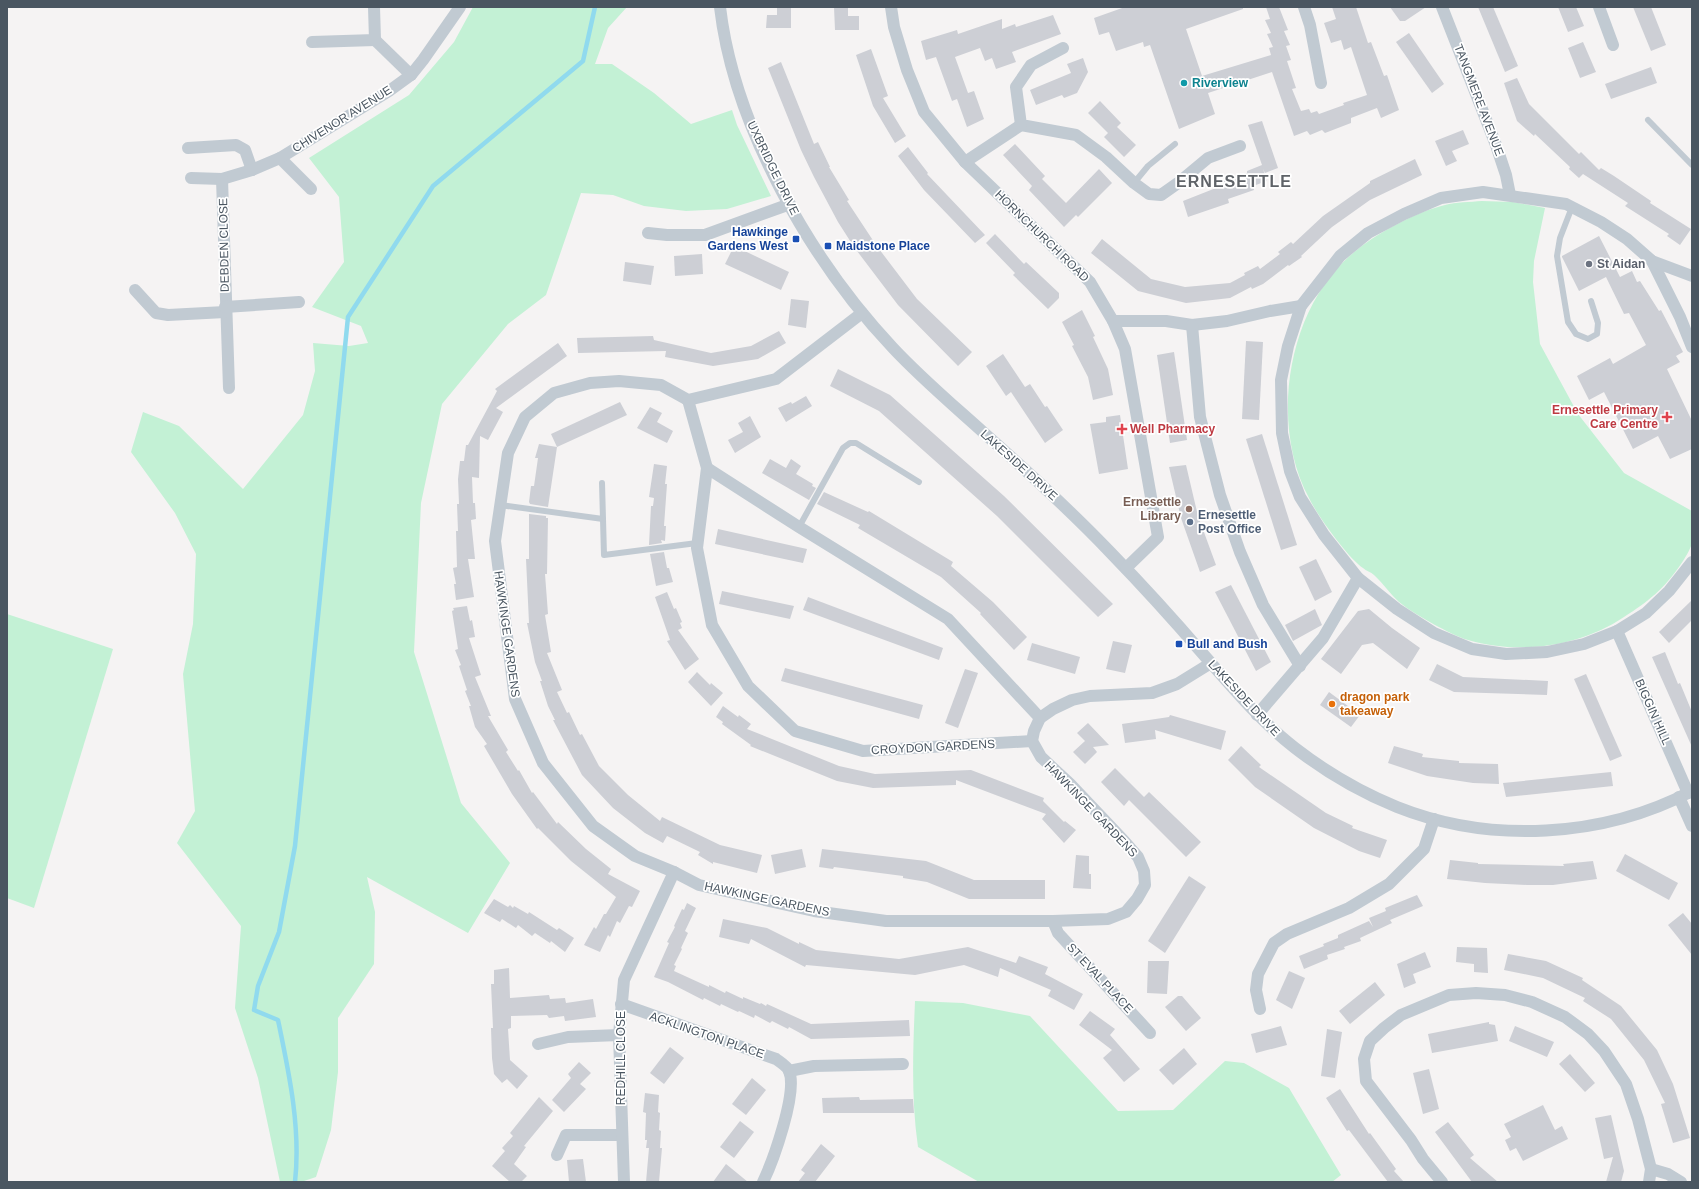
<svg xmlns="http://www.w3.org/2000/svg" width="1699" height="1189" viewBox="0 0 1699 1189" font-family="Arial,sans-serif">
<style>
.green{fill:#c3f1d5}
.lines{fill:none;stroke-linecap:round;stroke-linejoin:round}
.stream{stroke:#90daee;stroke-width:4.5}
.building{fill:#cdcfd5}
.service{stroke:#c1cad2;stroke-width:6}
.minor{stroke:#c1cad2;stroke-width:12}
.culture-dot{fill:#0f9aa8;stroke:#fff;stroke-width:1.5}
.transit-dot{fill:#1a4fb4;stroke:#fff;stroke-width:1.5}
.worship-dot{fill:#6b7280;stroke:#fff;stroke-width:1.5}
.health-dot{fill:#e0444e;stroke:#fff;stroke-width:1.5}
.education-dot{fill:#8d6e63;stroke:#fff;stroke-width:1.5}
.service-dot{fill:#5c6f8a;stroke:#fff;stroke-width:1.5}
.food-dot{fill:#e8710a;stroke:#fff;stroke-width:1.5}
.labels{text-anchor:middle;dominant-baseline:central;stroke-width:3.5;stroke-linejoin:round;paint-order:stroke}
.culture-label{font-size:12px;font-weight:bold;fill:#0d838f;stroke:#fff;text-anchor:start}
.street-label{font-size:12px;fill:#4a5661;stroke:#fff}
.transit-label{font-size:12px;font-weight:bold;fill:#164399;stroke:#fff;text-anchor:start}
.worship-label{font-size:12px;font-weight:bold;fill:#5b616d;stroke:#fff;text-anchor:start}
.health-label{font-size:12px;font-weight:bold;fill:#be3a42;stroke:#fff;text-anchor:end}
.education-label{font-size:12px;font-weight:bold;fill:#785e54;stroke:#fff;text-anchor:end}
.service-label{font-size:12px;font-weight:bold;fill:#4e5e75;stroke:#fff;text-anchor:start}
.food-label{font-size:12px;font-weight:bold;fill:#c56008;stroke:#fff;text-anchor:start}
.district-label{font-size:16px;font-weight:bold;letter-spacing:1px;fill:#5f6368;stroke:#fff}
</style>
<rect width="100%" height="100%" fill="#f5f3f3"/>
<!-- green -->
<g class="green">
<polygon points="473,7 627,7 608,28 595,64 612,64 654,93 691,124 732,110 737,125 771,196 727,209 686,211 644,206 613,195 581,193 546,295 508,324 442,404 421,503 414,652 461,803 510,863 468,933 367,877 375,912 374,964 338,1018 338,1072 331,1130 316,1177 301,1182 280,1182 258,1078 235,1008 241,926 177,843 195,811 183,674 193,624 196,554 175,513 131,452 143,412 179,426 243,489 303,415 315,371 313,343 349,346 368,343 361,326 312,307 344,262 339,197 309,158 409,95 454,42"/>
<path d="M1482 201 1513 202 1545 208 1534 261 1533 282 1540 344 1578 414 1624 473 1692 511C1692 521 1694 534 1692 543 1690 550 1685 558 1681 564 1664 589 1649 601 1624 617 1579 647 1520 655 1468 640 1457 637 1445 630 1435 625 1423 618 1410 611 1399 602 1390 594 1383 583 1374 575 1371 572 1366 571 1363 568 1348 558 1317 515 1309 498 1268 422 1288 302 1358 249 1381 231 1416 212 1445 205 1456 202 1470 202 1482 201Z"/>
<polygon points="7,614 113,649 34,908 7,898"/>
<path d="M915 1001 963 1003 1030 1016 1118 1111 1173 1110 1225 1061 1244 1063 1289 1088 1341 1175 1332 1182H979L918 1147C911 1099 913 1049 915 1001Z"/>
</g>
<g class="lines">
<!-- stream -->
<path class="stream" d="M295 1182C301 1128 289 1073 278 1020L254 1010 258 986 279 932 295 846 348 317 433 186 583 61 595 7"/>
</g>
<!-- building -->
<g class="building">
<polygon points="777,7 791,7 791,28 766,28 767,15 777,15"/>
<polygon points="834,7 848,7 848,16 859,16 859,30 835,30"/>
<polygon points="1125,7 1243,7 1243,9 1186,29 1202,76 1271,55 1269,48 1273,47 1267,34 1271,33 1265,20 1270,19 1266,7 1279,7 1288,30 1284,31 1290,45 1286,46 1291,60 1287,61 1296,88 1292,89 1301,111 1309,109 1311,113 1317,111 1319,114 1344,105 1343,103 1367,95 1351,47 1344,50 1341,40 1331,43 1324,23 1336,19 1332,7 1356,7 1368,43 1371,42 1384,76 1387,75 1399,110 1381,118 1377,108 1351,118 1351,123 1325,133 1322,130 1310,135 1307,131 1294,136 1272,72 1208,93 1215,114 1179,129 1150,45 1144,47 1143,42 1116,51 1109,32 1099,35 1094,18"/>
<polygon points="1390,7 1426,7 1405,21 1400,21"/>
<polygon points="1478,7 1493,7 1518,66 1505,72"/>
<polygon points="1558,7 1576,7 1584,26 1568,32"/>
<polygon points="1633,7 1651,7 1666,45 1651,51"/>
<polygon points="1053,15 1061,34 1012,52 1016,62 996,69 992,58 985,61 980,48 955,57 968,93 974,91 984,119 967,127 957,99 952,101 936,57 926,60 921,41 957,30 958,34 1002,19 1002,29 1015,24 1016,27"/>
<polygon points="1409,33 1444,84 1432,93 1396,42"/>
<polygon points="1583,42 1596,72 1580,78 1568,48"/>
<polygon points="871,49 888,96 883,98 906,136 895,143 873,106 856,55"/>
<polygon points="1083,58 1088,72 1077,93 1064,98 1062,95 1036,105 1030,90 1071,73 1067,64"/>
<polygon points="781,62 814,144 818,142 830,167 829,167 849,200 847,201 876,245 917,299 972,352 958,366 898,305 854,247 838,222 814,177 801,150 768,68"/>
<polygon points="1651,67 1657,83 1611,99 1605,84"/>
<polygon points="1517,78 1529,104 1579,154 1581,152 1599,170 1601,168 1614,176 1651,201 1650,203 1691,229 1680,245 1667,236 1669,234 1625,206 1628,203 1583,174 1579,178 1569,169 1570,167 1535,134 1534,136 1517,121 1504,83"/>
<polygon points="1100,101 1121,123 1117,127 1136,145 1124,157 1104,137 1108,133 1088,113"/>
<polygon points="1262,121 1278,168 1265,173 1263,169 1267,181 1253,186 1254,190 1228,199 1229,203 1188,217 1183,201 1221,186 1220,182 1247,173 1247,171 1262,165 1248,125"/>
<polygon points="1463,130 1469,144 1452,151 1457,161 1446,166 1435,141"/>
<polygon points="1015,144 1045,176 1042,179 1066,203 1099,169 1112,183 1078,217 1076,215 1064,227 1029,190 1032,186 1003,155"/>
<polygon points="908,147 928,173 927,174 985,235 975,243 924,190 898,156"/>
<polygon points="1415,159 1422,175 1370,200 1332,227 1301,256 1302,257 1289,266 1288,265 1263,284 1252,289 1251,287 1230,298 1186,303 1138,291 1091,253 1102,239 1151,279 1185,287 1230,283 1245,275 1244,273 1258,266 1260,269 1280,254 1278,252 1291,242 1293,244 1323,216 1370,183 1370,181"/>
<polygon points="995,234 1024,264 1026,262 1059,293 1059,298 1048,309 1013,275 1015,273 986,243"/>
<polygon points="1599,236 1620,277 1632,271 1637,282 1640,281 1659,311 1661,310 1683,352 1676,356 1680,362 1667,369 1692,421 1692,449 1670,459 1658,436 1633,449 1604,392 1589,400 1577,376 1610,358 1613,364 1646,345 1629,313 1624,314 1606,277 1579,291 1562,257 1562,256"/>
<polygon points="734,246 789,272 781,290 725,264"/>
<polygon points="702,254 703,274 675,276 674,256"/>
<polygon points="625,262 654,266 651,285 623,281"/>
<polygon points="791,299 809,301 806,328 788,325"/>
<polygon points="1082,310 1095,336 1093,337 1108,369 1113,395 1093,400 1088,377 1072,346 1074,345 1062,322"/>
<polygon points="779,331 786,343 758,359 713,366 665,357 666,351 578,353 577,338 653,336 654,340 711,353 751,346"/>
<polygon points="1246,341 1263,342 1259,420 1242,419"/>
<polygon points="558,343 567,356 496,408 503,412 488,440 480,436 479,478 472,477 473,503 475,503 476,519 471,520 475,559 468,559 474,597 456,600 454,584 456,584 453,568 457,567 456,531 458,531 457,504 459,504 458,479 460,461 464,461 466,445 468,445 497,391 495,389"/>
<polygon points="1174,352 1187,440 1170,443 1157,355"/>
<polygon points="1003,354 1025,387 1030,384 1045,407 1047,406 1063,430 1045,443 1011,392 1006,396 986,366"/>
<polygon points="838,369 890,395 1004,496 1113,604 1098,617 997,516 879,411 830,386"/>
<polygon points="806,396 812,406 786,422 778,408 791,402 792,404"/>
<polygon points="620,402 627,415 557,447 551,434"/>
<polygon points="650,407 662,413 657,422 673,431 667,443 637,428"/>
<polygon points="1120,415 1128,469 1099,474 1090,424 1106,422 1106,417"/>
<polygon points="750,416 761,437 735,453 728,440 743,432 738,423"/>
<polygon points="1262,434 1297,545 1281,550 1246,439"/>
<polygon points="539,444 557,447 548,507 530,504 529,502 531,486 534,486 538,458 535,458"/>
<polygon points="770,459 786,468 791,459 801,466 796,474 813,484 812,486 816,488 809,500 762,473"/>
<polygon points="654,464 667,466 665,484 667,484 664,526 666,526 665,541 661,540 662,543 649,545 651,506 653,506 654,498 649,497"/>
<polygon points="1186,465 1198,516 1216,565 1200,572 1181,518 1169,467"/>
<polygon points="824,492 868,512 869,511 953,562 951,566 993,602 1027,637 1014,650 980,614 981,613 941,577 858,528 860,525 817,504"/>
<polygon points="529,514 546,516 546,518 548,518 547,574 545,574 548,614 545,615 551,652 547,653 562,690 557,692 567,713 569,712 580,735 582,734 599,766 628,795 660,821 662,817 720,845 762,855 757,873 713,862 713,864 698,855 700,852 667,836 663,843 645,833 613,808 582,775 553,720 555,720 548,706 540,681 542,681 535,662 527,623 529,623 526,559 529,559"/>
<polygon points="718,529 807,549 803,563 715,544"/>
<polygon points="664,552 667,568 669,568 673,582 656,586 650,554"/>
<polygon points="1316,559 1332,592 1315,601 1299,567"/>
<polygon points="1231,585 1271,662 1256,671 1215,592"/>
<polygon points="722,591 794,606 790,619 719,604"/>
<polygon points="667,592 674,609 676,608 682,622 680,623 682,628 678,630 699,659 685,670 667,641 670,640 655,597"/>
<polygon points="808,597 943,648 939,660 803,610"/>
<polygon points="1692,600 1692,620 1669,643 1659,632"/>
<polygon points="467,606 470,621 472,620 475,637 469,638 481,675 475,677 491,716 488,716 508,750 506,752 518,771 519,770 532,793 533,792 557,824 558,822 586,849 611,869 608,874 640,891 632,907 629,906 620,923 617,921 610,937 608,935 600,952 584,945 594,927 596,929 604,914 606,914 616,897 571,861 538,828 537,829 512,794 484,746 487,744 475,727 469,706 471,706 465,691 467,690 459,666 461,665 455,650 458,649 452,611 454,610 453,608"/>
<polygon points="1315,609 1322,625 1293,641 1285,625"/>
<polygon points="1369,609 1392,628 1420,648 1407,669 1373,643 1362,645 1341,674 1321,659 1358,611"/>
<polygon points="1113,641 1132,645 1125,673 1106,669"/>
<polygon points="1032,643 1080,657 1075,674 1027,660"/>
<polygon points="1665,652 1678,684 1680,683 1692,712 1692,747 1652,657"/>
<polygon points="1437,664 1463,677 1548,681 1547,695 1454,692 1429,680"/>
<polygon points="785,668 923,705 919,719 781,681"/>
<polygon points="965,669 978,673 958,728 945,723"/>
<polygon points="697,672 710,685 711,683 723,693 711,706 688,682"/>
<polygon points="1586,674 1622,756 1610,761 1574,679"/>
<polygon points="1329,692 1360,715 1351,727 1320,705"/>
<polygon points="723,706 738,717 739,715 751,724 747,729 839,766 875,774 971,770 1044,798 1043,801 1064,822 1065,821 1076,830 1064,843 1042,819 1046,814 956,780 956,785 873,788 837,781 750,746 751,745 722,724 723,722 716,717"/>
<polygon points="1170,715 1226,731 1221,750 1155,730 1156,739 1125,743 1122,724 1169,717"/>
<polygon points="1088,723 1109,745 1093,747 1097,752 1085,764 1073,752 1085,741 1077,733"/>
<polygon points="1241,746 1261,765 1259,767 1326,813 1353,826 1352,828 1387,840 1380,858 1359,851 1314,828 1255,787 1228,760"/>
<polygon points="1394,746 1423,754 1422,757 1459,761 1459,763 1498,764 1499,784 1473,783 1427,776 1388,763"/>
<polygon points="1115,768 1144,797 1149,792 1201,842 1186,857 1129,800 1124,806 1101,782"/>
<polygon points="1611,772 1613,786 1506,797 1503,783"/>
<polygon points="802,849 806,867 775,874 771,855"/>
<polygon points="822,849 926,861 974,880 1045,880 1045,899 969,899 927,882 903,878 903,876 834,867 833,869 819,867"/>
<polygon points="1625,854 1678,883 1669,900 1616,871"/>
<polygon points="1076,855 1089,856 1089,874 1091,874 1091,889 1073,888"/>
<polygon points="1450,860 1478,863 1478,864 1564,866 1563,864 1593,861 1597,879 1553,885 1527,885 1485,883 1447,879"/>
<polygon points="1189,876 1206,887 1165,953 1148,941"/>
<polygon points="1417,895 1423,906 1390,920 1392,923 1360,938 1361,941 1344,947 1345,949 1327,955 1328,959 1304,969 1299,956 1324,946 1323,944 1338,938 1338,935 1369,921 1373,927 1369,918 1386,911 1385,908"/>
<polygon points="494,899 508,907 510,905 513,908 514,906 528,914 529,912 557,930 559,928 574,938 565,952 551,941 550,943 535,933 532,936 518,925 516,928 502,919 500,922 484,913"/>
<polygon points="687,903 696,908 685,931 688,933 681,948 682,949 674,965 676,966 674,971 709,987 709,985 725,993 726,991 743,999 743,997 760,1004 761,1003 766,1006 767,1004 811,1024 909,1020 910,1036 811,1039 789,1027 788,1029 772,1021 770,1023 755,1015 754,1018 739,1011 738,1012 721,1004 720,1006 704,998 703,1000 668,982 654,977 669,943 667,942 675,927 674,926 682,909 684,910"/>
<polygon points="1683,913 1692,924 1692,955 1668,925"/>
<polygon points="723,919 767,928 799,944 799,942 816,950 899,959 968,947 1016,963 1019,956 1048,967 1045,974 1083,994 1074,1010 1048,996 1051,990 1000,968 998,977 964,965 915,975 806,965 805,967 751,939 749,944 719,937"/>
<polygon points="1457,947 1487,948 1488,973 1474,972 1474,964 1456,962"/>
<polygon points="1425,952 1431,967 1413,974 1416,983 1404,988 1397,964"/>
<polygon points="1508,954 1546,961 1583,978 1582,980 1621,1006 1657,1050 1673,1084 1690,1138 1673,1143 1661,1104 1665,1103 1644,1060 1611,1019 1583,1001 1585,998 1543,978 1504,970"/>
<polygon points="1148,961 1169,961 1167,994 1147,993"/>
<polygon points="509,968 510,998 549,995 550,999 565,998 566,1003 593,999 596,1017 565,1021 564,1016 549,1018 547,1015 511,1016 511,1028 508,1029 510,1060 528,1076 517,1089 507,1079 502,1083 494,1074 492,1058 491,1028 493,1028 491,984 494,984 494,970"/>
<polygon points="1289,971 1305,978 1292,1009 1276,1000"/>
<polygon points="1375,982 1385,995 1350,1024 1339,1011"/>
<polygon points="1178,996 1182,996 1201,1018 1186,1031 1165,1007"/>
<polygon points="1090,1011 1115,1029 1110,1035 1140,1069 1124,1082 1103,1058 1112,1050 1079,1025"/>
<polygon points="1489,1022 1489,1024 1495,1025 1498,1041 1432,1053 1428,1034"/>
<polygon points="1281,1026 1287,1045 1256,1053 1251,1034"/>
<polygon points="1515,1026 1554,1042 1547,1057 1509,1041"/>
<polygon points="1327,1029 1342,1032 1335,1078 1321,1076"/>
<polygon points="670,1047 684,1058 664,1084 650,1073"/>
<polygon points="1184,1048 1197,1064 1173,1085 1159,1070"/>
<polygon points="1570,1054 1595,1083 1585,1092 1559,1064"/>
<polygon points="579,1062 591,1073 580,1084 586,1089 564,1112 552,1100 571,1078 568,1074"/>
<polygon points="1429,1069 1439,1109 1423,1114 1413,1073"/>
<polygon points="752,1078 766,1090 746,1115 732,1104"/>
<polygon points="1340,1089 1369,1134 1370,1133 1396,1169 1394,1171 1404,1182 1388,1182 1349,1130 1347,1131 1326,1098"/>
<polygon points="645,1093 659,1095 658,1112 660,1113 659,1130 661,1131 660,1148 662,1148 659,1182 646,1182 649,1148 646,1148 647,1140 645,1140 646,1113 643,1112"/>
<polygon points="539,1097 553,1111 524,1146 526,1147 514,1164 527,1176 521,1182 510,1182 492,1166 505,1151 502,1148 513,1136 510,1133"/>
<polygon points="859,1097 860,1100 913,1099 914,1113 823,1113 822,1098"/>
<polygon points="1543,1105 1555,1130 1562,1126 1568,1139 1523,1161 1516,1148 1510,1151 1505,1140 1511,1137 1504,1124"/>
<polygon points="1611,1115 1624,1171 1621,1182 1606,1182 1613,1157 1604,1159 1595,1118"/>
<polygon points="740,1121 754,1132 734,1158 720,1147"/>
<polygon points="1448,1122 1474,1155 1470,1158 1498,1182 1472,1182 1435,1132"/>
<polygon points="821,1144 835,1156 815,1182 798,1182 805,1173 801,1170"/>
<polygon points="583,1159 586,1182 569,1182 567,1160"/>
<polygon points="726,1164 748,1182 713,1182"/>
</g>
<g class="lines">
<!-- service -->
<g class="service">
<polyline points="1648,120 1692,165"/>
<polyline points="1134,183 1148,166 1175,144"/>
<polyline points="1572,207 1560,238 1557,256 1568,322 1576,334 1588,339 1597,334 1598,323 1591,301"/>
<polyline points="602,483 604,555 697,543"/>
<polyline points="500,505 603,519"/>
<polyline points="799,527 843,448 850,443 856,443 919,482"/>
</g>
<!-- minor -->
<g class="minor">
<path d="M720 7C734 127 811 261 893 348 921 378 953 405 984 433 1027 471 1070 510 1110 552 1142 585 1173 619 1203 654 1232 687 1260 721 1295 748 1326 772 1360 792 1397 807 1490 844 1603 838 1692 791"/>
<polyline points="891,7 894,27 907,70 924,112 965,162 1090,282 1113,321 1125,349 1158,537 1126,568"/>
<polyline points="1304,7 1310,25 1321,83"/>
<polyline points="1442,7 1496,145 1506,175 1510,195"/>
<polyline points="1599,7 1613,45"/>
<polyline points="375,40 411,75"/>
<polyline points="312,42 375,40 374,7"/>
<polyline points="1063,48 1031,65 1016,87 1021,125 1076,135 1106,157 1134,183 1149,194 1161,195 1178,183 1208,158 1240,146"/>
<polyline points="188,148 236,145 245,150 252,170"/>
<polyline points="280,158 311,189"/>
<polyline points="965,162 1021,125"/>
<polyline points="191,178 222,179 252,170 280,158 389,91 411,75 423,60 460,7"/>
<polyline points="222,179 229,388"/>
<polyline points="648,233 667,235 705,235 790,204"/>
<polyline points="1652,261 1680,317 1692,347"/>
<polyline points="1692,276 1652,261 1627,239 1601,222 1566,204 1483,192 1441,198 1404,214 1368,233 1340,256 1301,306 1288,346 1281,380 1282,433 1290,471 1300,497 1324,535 1358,578 1397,609 1434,633 1472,649 1506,654 1547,652 1584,644 1617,631 1646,613 1669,591 1692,562"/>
<polyline points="135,290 156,313 168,315 225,312"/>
<polyline points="225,307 299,302"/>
<polyline points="862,313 776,379 688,400 661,385 619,381 590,383 554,393 525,417 508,453 495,541 515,699 543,763 593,826 635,856 674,872 699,885 814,911 886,921 1053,921 1108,919 1126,912 1137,899 1145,885 1144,871 1138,857 1124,841 1070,784 1041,757 1032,741 1034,731 1040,718 1053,709 1072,700 1090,696 1152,693 1177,684 1211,663"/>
<polyline points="1113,321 1166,321 1192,325 1227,321 1270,311 1301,306"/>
<polyline points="1192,325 1200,417 1220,495 1240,552 1263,605 1300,666"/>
<polyline points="688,400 707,468 697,548 712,625 748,686 795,731 863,751 1032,741"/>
<polyline points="707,468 799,527 948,619 1040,718"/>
<polyline points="1617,631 1688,793"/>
<polyline points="1257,715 1323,638 1358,578"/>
<polyline points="1679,797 1692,826"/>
<polyline points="1053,921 1058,933 1150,1033"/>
<path d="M621 1004 776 1059C780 1062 787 1066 789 1071 798 1092 773 1161 763 1182"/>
<polyline points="1260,1009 1256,990 1258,974 1274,943 1287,934 1349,908 1389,884 1424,849 1434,819"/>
<polyline points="538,1044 568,1037 619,1035"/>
<polyline points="789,1071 814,1066 903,1064"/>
<polyline points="557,1155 566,1135 621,1135"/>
<polyline points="1651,1169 1668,1174 1681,1182"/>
<polyline points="624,1182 619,1035 624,980 674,872"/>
<polyline points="1442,1182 1423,1159 1411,1140 1366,1081 1364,1059 1370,1041 1384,1028 1401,1015 1449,995 1476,993 1505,995 1532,1002 1565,1017 1588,1034 1604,1051 1626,1084 1638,1119 1651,1169 1649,1182"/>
</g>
</g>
<!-- markers -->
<circle class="culture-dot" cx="1184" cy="83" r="4"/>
<g class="transit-dot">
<rect x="792" y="235" width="8" height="8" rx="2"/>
<rect x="824" y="242" width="8" height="8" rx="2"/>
<rect x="1175" y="640" width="8" height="8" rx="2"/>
</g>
<circle class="worship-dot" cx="1589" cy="264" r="4"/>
<g class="health-dot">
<path d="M1665 411h4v4h4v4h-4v4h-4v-4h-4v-4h4z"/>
<path d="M1120 423h4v4h4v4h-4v4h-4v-4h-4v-4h4z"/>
</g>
<circle class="education-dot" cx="1189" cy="509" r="4"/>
<circle class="service-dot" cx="1190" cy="522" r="4"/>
<circle class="food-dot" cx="1332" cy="704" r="4"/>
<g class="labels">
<!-- culture labels -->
<g class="culture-label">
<text x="1192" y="83">Riverview</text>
</g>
<!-- street labels -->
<g class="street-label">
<text transform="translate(1479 100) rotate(69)">TANGMERE AVENUE</text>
<text transform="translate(342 119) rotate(-32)">CHIVENOR AVENUE</text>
<text transform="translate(773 168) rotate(64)">UXBRIDGE DRIVE</text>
<text transform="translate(1042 236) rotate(44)">HORNCHURCH ROAD</text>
<text transform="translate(224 245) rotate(-91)">DEBDEN CLOSE</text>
<text transform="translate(1019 465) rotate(42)">LAKESIDE DRIVE</text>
<text transform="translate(507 634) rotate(82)">HAWKINGE GARDENS</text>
<text transform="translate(1244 698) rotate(47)">LAKESIDE DRIVE</text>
<text transform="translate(1653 712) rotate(66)">BIGGIN HILL</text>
<text transform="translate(933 747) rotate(-3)">CROYDON GARDENS</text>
<text transform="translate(1091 809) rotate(46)">HAWKINGE GARDENS</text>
<text transform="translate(767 899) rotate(12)">HAWKINGE GARDENS</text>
<text transform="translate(1100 978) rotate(47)">ST EVAL PLACE</text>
<text transform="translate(707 1035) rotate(19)">ACKLINGTON PLACE</text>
<text transform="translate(621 1058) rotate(-90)">REDHILL CLOSE</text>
</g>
<!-- transit labels -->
<g class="transit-label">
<text x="788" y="232" text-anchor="end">Hawkinge<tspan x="788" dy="14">Gardens West</tspan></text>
<text x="836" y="246">Maidstone Place</text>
<text x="1187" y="644">Bull and Bush</text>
</g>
<!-- worship labels -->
<g class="worship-label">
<text x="1597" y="264">St Aidan</text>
</g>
<!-- health labels -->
<g class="health-label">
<text x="1658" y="410">Ernesettle Primary<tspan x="1658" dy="14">Care Centre</tspan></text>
<text x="1130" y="429" text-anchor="start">Well Pharmacy</text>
</g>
<!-- education labels -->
<g class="education-label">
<text x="1181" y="502">Ernesettle<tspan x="1181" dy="14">Library</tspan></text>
</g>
<!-- service labels -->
<g class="service-label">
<text x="1198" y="515">Ernesettle<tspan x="1198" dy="14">Post Office</tspan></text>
</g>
<!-- food labels -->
<g class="food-label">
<text x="1340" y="697">dragon park<tspan x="1340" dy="14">takeaway</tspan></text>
</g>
<!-- district labels -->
<g class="district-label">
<text x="1234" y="181">ERNESETTLE</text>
</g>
</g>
<!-- border -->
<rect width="1699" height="1189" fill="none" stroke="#4a5661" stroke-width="16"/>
</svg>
